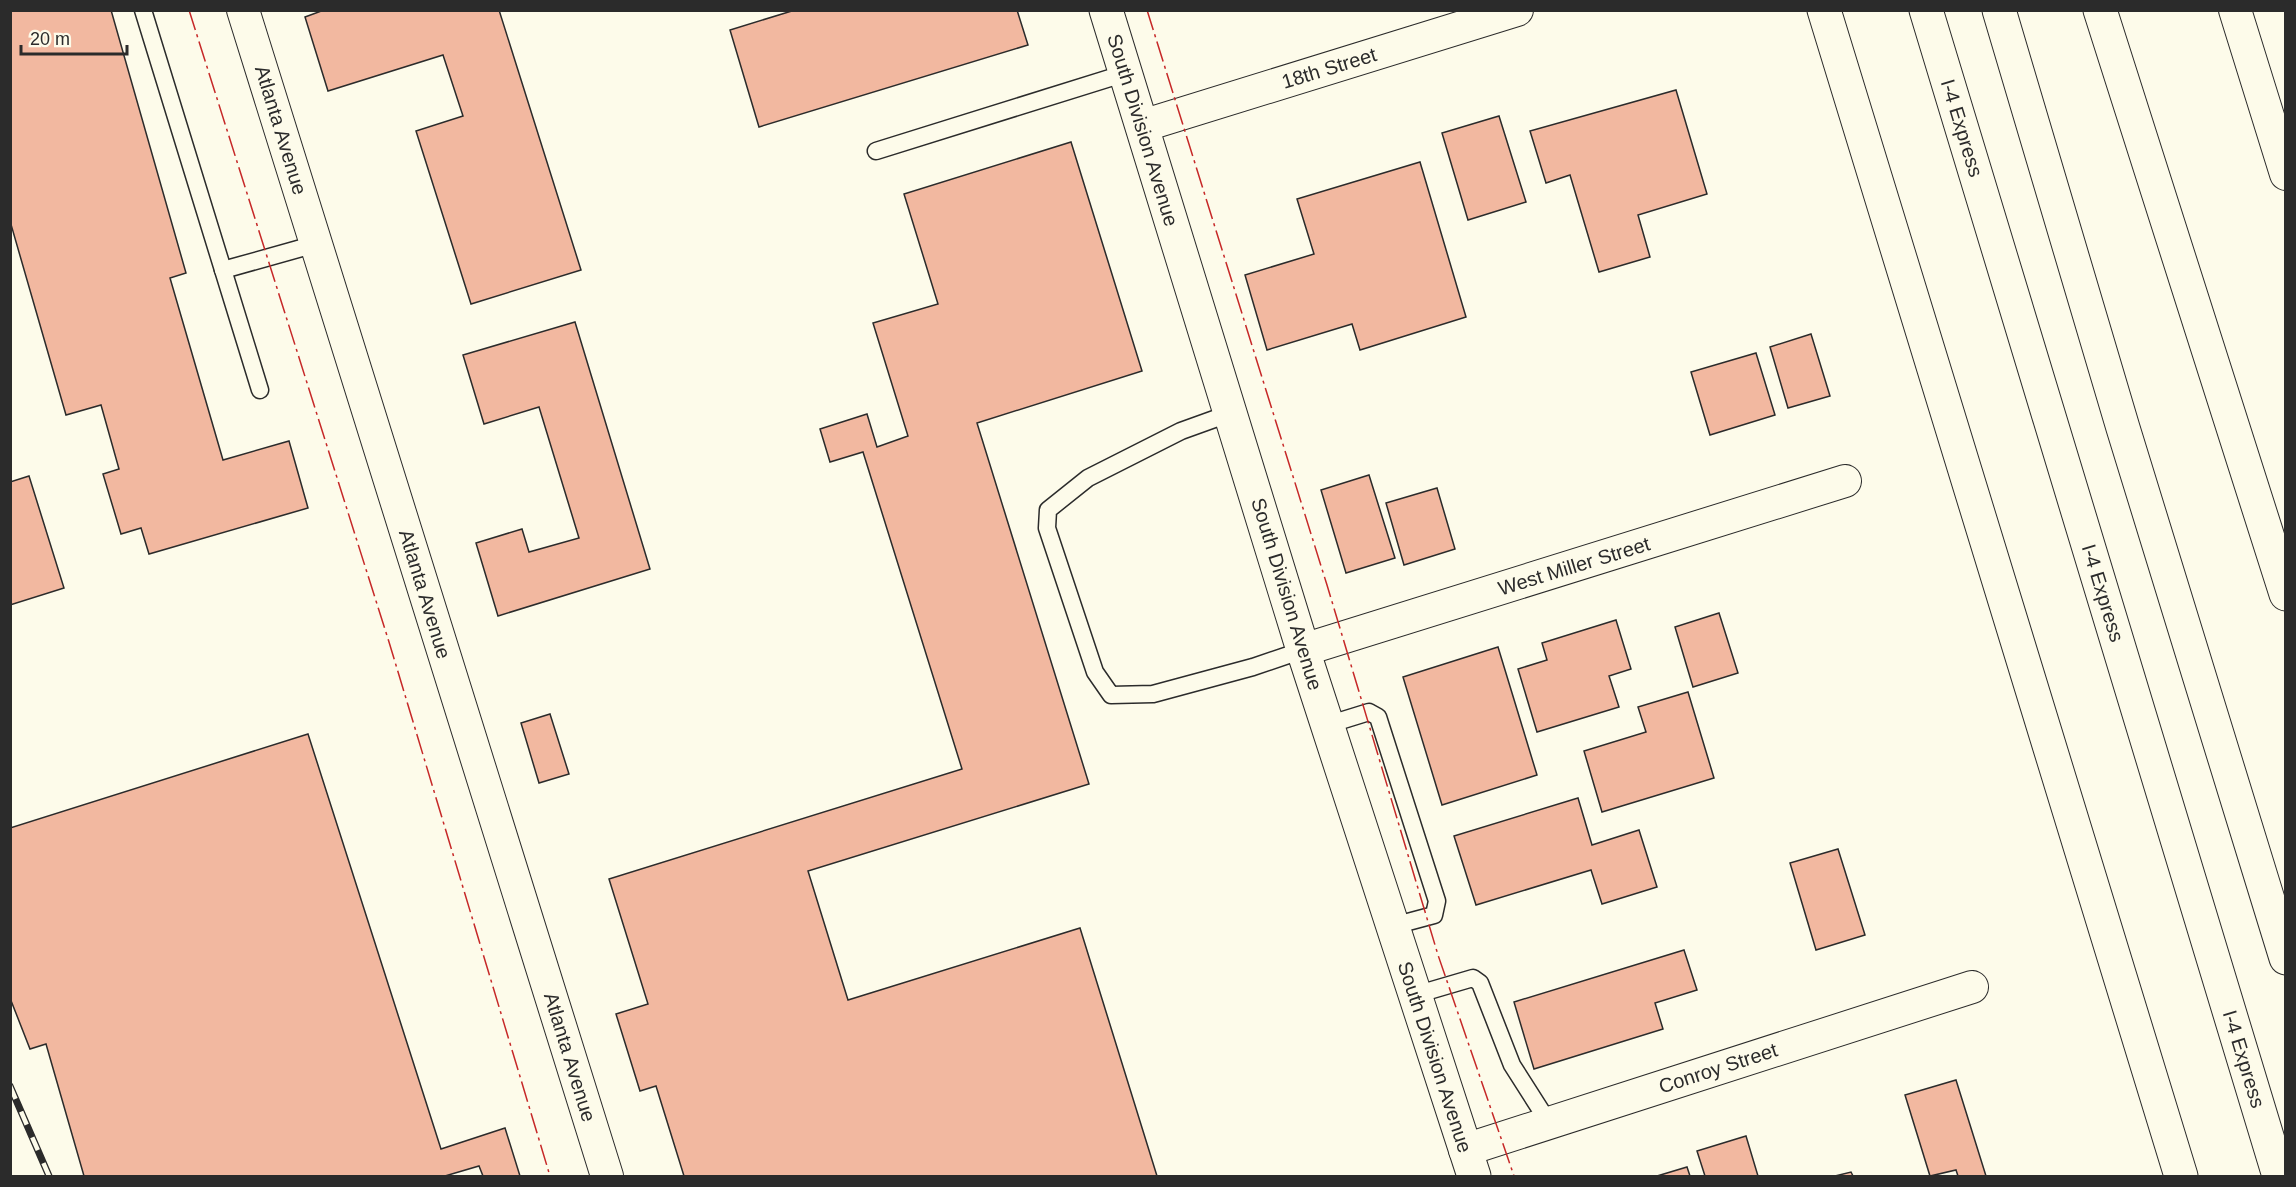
<svg xmlns="http://www.w3.org/2000/svg" width="2296" height="1187" viewBox="0 0 2296 1187" font-family="Helvetica,sans-serif">
<style>
.building{fill:#f2b8a0;stroke:#2b2b2b;stroke-width:1.5}
.lines{fill:none;stroke-linecap:round;stroke-linejoin:round}
.service-casing{stroke:#2b2b2b;stroke-width:19}
.minor-casing{stroke:#2b2b2b;stroke-width:34}
.tertiary-casing{stroke:#2b2b2b;stroke-width:35}
.motorway-casing{stroke:#2b2b2b;stroke-width:35}
.service{stroke:#fdfbea;stroke-width:16}
.minor{stroke:#fdfbea;stroke-width:32}
.tertiary{stroke:#fdfbea;stroke-width:33}
.motorway{stroke:#fdfbea;stroke-width:33}
.rail-casing{stroke:#2b2b2b;stroke-width:7}
.rail{stroke:#fdfbea;stroke-width:4.5;stroke-dasharray:14;stroke-linecap:butt}
.power{stroke:#c62828;stroke-width:1.5;stroke-dasharray:21 4.5 3 4.5;stroke-linecap:butt}
.labels{text-anchor:middle;dominant-baseline:central;stroke-width:4.5;stroke-linejoin:round;paint-order:stroke}
.street-label{font-size:20px;fill:#2b2b2b;stroke:#fdfbea}
</style>
<rect width="100%" height="100%" fill="#fdfbea"/>
<!-- building -->
<g class="building">
<polygon points="10,10 111,10 186,273 170,278 223,460 289,441 308,508 149,554 141,528 121,534 103,474 119,469 101,405 66,415 10,221"/>
<polygon points="324,10 499,10 581,270 471,304 416,131 463,116 443,55 328,91 305,17"/>
<polygon points="795,10 1017,10 1028,45 759,127 730,30"/>
<polygon points="1676,90 1707,194 1638,215 1650,257 1599,272 1570,175 1546,183 1530,131"/>
<polygon points="1499,116 1526,202 1468,220 1442,133"/>
<polygon points="1071,142 1142,371 977,423 1089,784 808,871 848,1000 1080,928 1157,1176 684,1176 656,1086 640,1091 616,1014 648,1004 609,879 962,769 863,452 830,462 820,429 867,414 877,447 908,436 873,323 938,304 904,194"/>
<polygon points="1420,162 1466,317 1360,350 1352,324 1267,350 1245,275 1314,254 1297,199"/>
<polygon points="575,322 650,569 498,616 476,543 522,529 529,552 579,538 539,407 484,424 463,355"/>
<polygon points="1811,334 1830,396 1788,408 1770,347"/>
<polygon points="1756,353 1775,415 1710,435 1691,372"/>
<polygon points="1369,475 1395,558 1346,573 1321,490"/>
<polygon points="29,476 64,588 10,605 10,482"/>
<polygon points="1437,488 1455,549 1404,565 1386,503"/>
<polygon points="1719,613 1738,673 1693,687 1675,627"/>
<polygon points="1616,620 1631,669 1609,676 1619,707 1537,732 1518,669 1547,660 1542,643"/>
<polygon points="1498,647 1537,775 1442,805 1403,677"/>
<polygon points="1688,692 1714,778 1602,812 1584,751 1646,732 1638,707"/>
<polygon points="550,714 569,774 539,783 521,723"/>
<polygon points="308,734 441,1149 505,1128 520,1176 483,1176 479,1166 445,1176 84,1176 46,1044 30,1049 10,998 10,828"/>
<polygon points="1578,798 1592,845 1639,830 1657,887 1602,904 1591,870 1476,905 1454,836"/>
<polygon points="1838,849 1865,935 1816,950 1790,863"/>
<polygon points="1684,950 1697,990 1655,1003 1663,1029 1534,1069 1514,1002"/>
<polygon points="1956,1080 1986,1176 1958,1176 1956,1170 1930,1176 1905,1095"/>
<polygon points="1746,1136 1758,1176 1705,1176 1697,1151"/>
<polygon points="1687,1167 1690,1176 1657,1176"/>
<polygon points="1851,1172 1853,1176 1835,1176"/>
</g>
<g class="lines">
<defs>
<g id="service">
<polyline points="143,10 260,390"/>
<polyline points="876,151 1126,73"/>
<polyline points="223,270 316,244"/>
<polyline points="1231,413 1181,431 1088,478 1048,510 1047,528 1095,672 1111,695 1153,694 1253,667 1303,650"/>
<polyline points="1327,725 1369,712 1378,717 1437,901 1434,915 1393,926"/>
<polyline points="1415,995 1473,978 1480,983 1512,1065 1549,1123"/>
</g>
<g id="minor">
<polyline points="243,10 607,1176"/>
<polyline points="2235,10 2286,174"/>
<polyline points="1142,126 1517,10"/>
<polyline points="1303,650 1845,481"/>
<polyline points="1465,1150 1972,987"/>
</g>
<polyline id="tertiary" points="1106,10 1303,650 1474,1176"/>
<g id="motorway">
<polyline points="1824,10 2181,1176"/>
<polyline points="1926,10 2279,1176"/>
<polyline points="1999,10 2123,428 2286,958"/>
<polyline points="2100,10 2286,594"/>
</g>
</defs>
<!-- service casing -->
<use href="#service" class="service-casing"/>
<!-- minor casing -->
<use href="#minor" class="minor-casing"/>
<!-- tertiary casing -->
<use href="#tertiary" class="tertiary-casing"/>
<!-- motorway casing -->
<use href="#motorway" class="motorway-casing"/>
<!-- service -->
<use href="#service" class="service"/>
<!-- minor -->
<use href="#minor" class="minor"/>
<!-- tertiary -->
<use href="#tertiary" class="tertiary"/>
<!-- motorway -->
<use href="#motorway" class="motorway"/>
<defs>
<polyline id="rail" points="10,1086 49,1176"/>
</defs>
<!-- rail casing -->
<use href="#rail" class="rail-casing"/>
<!-- rail -->
<use href="#rail" class="rail"/>
<!-- power -->
<g class="power">
<polyline points="189,10 389,642 550,1176"/>
<polyline points="1147,10 1327,585 1438,955 1514,1176"/>
</g>
</g>
<g class="labels">
<!-- street labels -->
<g class="street-label">
<text transform="translate(1329 68) rotate(-17)">18th Street</text>
<text transform="translate(1962 128) rotate(73)">I-4 Express</text>
<text transform="translate(281 130) rotate(73)">Atlanta Avenue</text>
<text transform="translate(1143 130) rotate(73)">South Division Avenue</text>
<text transform="translate(1574 566) rotate(-17)">West Miller Street</text>
<text transform="translate(2103 593) rotate(73)">I-4 Express</text>
<text transform="translate(425 594) rotate(73)">Atlanta Avenue</text>
<text transform="translate(1287 594) rotate(73)">South Division Avenue</text>
<text transform="translate(570 1057) rotate(73)">Atlanta Avenue</text>
<text transform="translate(1435 1057) rotate(72)">South Division Avenue</text>
<text transform="translate(2244 1059) rotate(73)">I-4 Express</text>
<text transform="translate(1718 1068) rotate(-18)">Conroy Street</text>
</g>
</g>
<!-- border -->
<rect width="2296" height="1187" fill="none" stroke="#2b2b2b" stroke-width="24"/>
<!-- scale -->
<path d="M21 45v9h106v-9" fill="none" stroke="#2b2b2b" stroke-width="3"/>
<text x="30" y="45" font-size="18" fill="#2b2b2b" stroke="#fdfbea" stroke-width="4.5" paint-order="stroke">20 m</text>
</svg>
